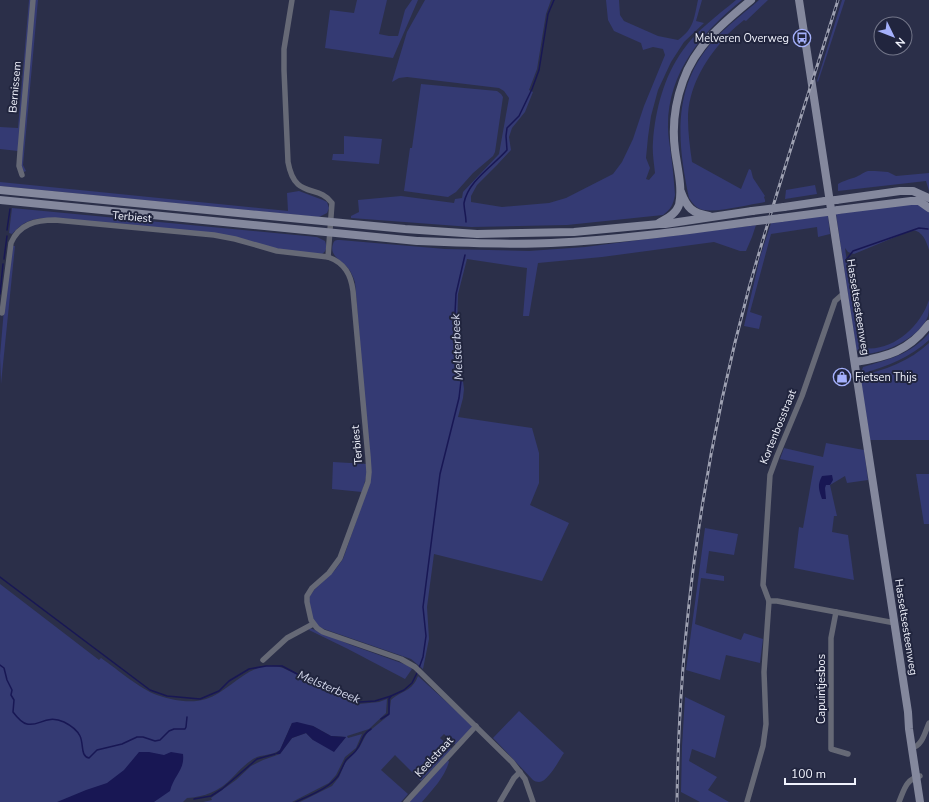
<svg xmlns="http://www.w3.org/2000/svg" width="929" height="802" viewBox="0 0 929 802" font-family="'Nunito Sans',sans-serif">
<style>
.green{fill:#343a73}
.water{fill:#181754}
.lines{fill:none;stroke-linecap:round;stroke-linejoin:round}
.stream{stroke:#181754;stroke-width:1.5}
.street{stroke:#666976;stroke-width:5.5}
.secondary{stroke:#84889d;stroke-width:8}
.rail-casing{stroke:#9ea1b2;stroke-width:3}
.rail{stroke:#21253e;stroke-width:1.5;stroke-dasharray:4.5;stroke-linecap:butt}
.secondary-bridge{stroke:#84889d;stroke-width:8}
.labels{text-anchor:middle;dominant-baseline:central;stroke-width:4;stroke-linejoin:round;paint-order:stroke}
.poi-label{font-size:11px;fill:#f1f3fd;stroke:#21253e;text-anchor:end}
.street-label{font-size:11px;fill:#f1f3fd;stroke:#21253e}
.water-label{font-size:12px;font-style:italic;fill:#d5d9ed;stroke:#21253e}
</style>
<rect width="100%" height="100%" fill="#2b2f49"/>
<!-- green -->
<g class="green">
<polygon points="29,0 32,0 18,151 0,149 0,127 18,128"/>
<polygon points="35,0 38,0 23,165 26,171 24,172 21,169 21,162"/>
<polygon points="357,0 387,0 379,34 389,36 398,36 405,10 412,0 418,0 393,58 325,48 330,10 354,13"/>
<path d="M425 0H551L546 14 537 69 529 90 533 92 525 112 512 128 509 137 511 150 497 165 477 185 471 196V202L502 207 549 203 566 198 613 174 622 162 633 139 644 106 665 55 663 49 653 47 643 50 641 43 614 31 608 20 606 0H619L620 15 624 21 658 36 678 40C694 29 694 18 698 0H702L696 21 704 23 684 42 671 62 658 90 651 116 648 137 646 158 650 168 646 179 649 180 655 173C654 163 652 152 653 142 655 111 664 76 683 50 697 30 718 15 736 0H742C702 32 667 73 668 128 668 137 670 146 671 155 673 169 674 182 675 195 673 205 671 209 663 215L567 225 471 227 351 218V216L359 212 358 200 401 196 454 203 455 199 462 198 463 192 499 154 509 98 504 91 499 88 407 77 399 78 392 82 407 32Z"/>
<path d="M759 0H768L746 21 744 20C737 26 729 32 724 39 704 61 688 89 688 119 688 133 690 148 692 162L741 189 749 169 751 170 753 178 765 196 764 197 765 200V202C749 204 714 214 700 209 695 207 692 202 689 198 677 142 672 87 713 41 727 26 744 13 759 0Z"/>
<polygon points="842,0 845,0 818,82 817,81"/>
<polygon points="421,84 497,91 501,94 503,97 495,152 493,156 473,173 456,192 448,197 404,191 410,148 412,148"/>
<polygon points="344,136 382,139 379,164 332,160 333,154 344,154"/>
<path d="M868 171H875L888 172 896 176 929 173V191L926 181 838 191V184C843 181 847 180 853 178 858 177 862 173 868 171Z"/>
<polygon points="0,182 288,211 287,193 299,191 323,200 327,202 329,208 327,213 319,217 0,186"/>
<polygon points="815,185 817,194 785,199 786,190"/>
<path d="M911 204 919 205 929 211V250C926 241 923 231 912 230L854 254 848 252 845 248 859 347C889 355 920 328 929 300 929 305 929 311 928 316 920 338 883 355 861 354L856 349 836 214Z"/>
<path d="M12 208 317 237 325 241C327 246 327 251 322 254L279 250 236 237 52 218C33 218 25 220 12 234L9 233Z"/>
<polygon points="828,215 830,234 818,237 817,227 771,234 750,312 762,316 759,329 744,326 760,257 771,223"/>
<path d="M756 225 752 237 746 251H740L714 242 602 257 538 263 529 316H523L527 268 467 259 458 294 457 334 464 389 463 398 458 417 532 428 539 453V483L530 505 569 523 542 581 434 554 427 607 429 639 423 669 411 659 324 629 315 625 313 620 309 601 310 596 314 590 335 570 343 559 371 479 355 282C353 277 351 271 347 267 341 260 329 256 333 244 334 240 336 240 340 240L445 249 529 251 585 247Z"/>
<polygon points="13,246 15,246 1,384 0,356 5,297"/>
<path d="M929 333V340C911 357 888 366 864 373L862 372V370L863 367C889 359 910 355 929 333Z"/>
<path d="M929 343V440H870L860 376C885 370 910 361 929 343Z"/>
<polygon points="826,443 864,450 868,480 847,483 845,476 830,485 837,516 834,516 832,532 848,535 854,580 794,568 799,527 803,528 814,466 780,459 784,448 823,457"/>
<polygon points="333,462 367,464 367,474 362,492 332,489"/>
<polygon points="916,474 929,474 929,524 924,524"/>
<polygon points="705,528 738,534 734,555 709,551 706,573 724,576 724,581 701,578 695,624 741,640 744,633 763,639 760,663 726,655 720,680 686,670"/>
<path d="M0 584 99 660 101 658C117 669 140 689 157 695 172 700 190 704 206 699 232 691 251 657 283 668L359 704 379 702 387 699 386 713 369 729 347 736 348 738 362 734 356 748 345 757 336 775 329 783 292 802H203L212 800 211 798 236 780 251 766 263 760 280 754 292 738 306 733 313 740 341 743 346 737 331 736 313 726 292 723 280 750C272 756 261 754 253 759 245 764 239 771 232 778 220 791 204 797 187 798L183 802H0Z"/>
<polygon points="310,628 351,645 407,665 412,669 405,679 348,649 309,630"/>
<path d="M418 676 473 726 456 745 444 734 440 738 452 749 421 781 395 755 381 770 408 794 401 802H300L332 786 339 777 345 763 359 748 367 733 389 715 391 700C402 690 412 692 418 676Z"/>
<polygon points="685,697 725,716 715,758 692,749 689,761 717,777 708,790 729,802 700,802 681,792 682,746"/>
<path d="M519 711 564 753C559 760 548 782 539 782 537 782 534 781 533 780L493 738Z"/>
<path d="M448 760 449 762C444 778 433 789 422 802H409Z"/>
</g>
<!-- water -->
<g class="water">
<path d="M832 475 833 480 830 485H826L825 488 826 499H822C819 490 817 485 822 476Z"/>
<polygon points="297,722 313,726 331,736 346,737 334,752 313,740 306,733 292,738 280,754 275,754 280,750 292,723"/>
<path d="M139 752H149L164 755 171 752 183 754C185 770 174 775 170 791L154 802H57L86 790 107 783 124 770Z"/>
</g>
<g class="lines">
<!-- stream -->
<g class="stream">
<path d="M466 222C466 216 464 209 464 203 468 181 493 166 507 150L506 136 507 128 519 116 532 89 539 70 548 14 554 0"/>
<polyline points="7,230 10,209"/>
<polyline points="4,259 7,236"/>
<polyline points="846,260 853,251 919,228 928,229"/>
<polyline points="0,294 3,264"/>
<polyline points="0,577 150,690 167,696 200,699 219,691 229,681 249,669 266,666 282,666 320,686 360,702 375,701 391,696 404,690 412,683 418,671"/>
<path d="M0 665 4 668 7 680 12 690 11 695 14 700 13 712C16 716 22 723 27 724 39 727 46 714 64 722 70 725 77 730 80 736 84 744 80 756 89 758L97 750 122 744 137 737H143L155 741 160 740 169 731 174 729H185L186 727 187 717"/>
<polyline points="419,668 423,657 426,636 423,607 440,474 459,398 461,381 454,332 456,294 465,255"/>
<polyline points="381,719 389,714 389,699 391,696"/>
<polyline points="194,799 211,796 222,789 257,759 275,754"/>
<path d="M296 802C310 795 328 789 338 776 341 771 343 765 346 760 350 756 355 753 357 749 363 741 361 735 371 729"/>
</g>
<!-- street -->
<g class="street">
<path d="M292 0 284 49V70L288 162C295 201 318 183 332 203L328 257"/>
<polyline points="22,175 19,166 20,152 33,0"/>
<path d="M2 313 11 243C19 224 36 220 55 220L214 235 235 239 277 251 328 257C345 263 351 275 353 291L368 457 369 472 368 482 340 558 329 573 312 588 307 596V602L311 620 317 628 323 632 401 659 415 667 512 762 525 779 533 802"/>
<polyline points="769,601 777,601 895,623"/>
<polyline points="836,612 831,638 831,749 848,754"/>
<polyline points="263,660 287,638 313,624"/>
<path d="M911 748C922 747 925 732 929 723"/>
<polyline points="406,802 476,726"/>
<polyline points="500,802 514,778 520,772"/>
<polyline points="747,802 763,746 766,724 764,672 769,601 763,585 770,475 777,456 802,396 835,301 844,293"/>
<path d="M899 802C904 790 906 779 920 776"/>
</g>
<!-- secondary -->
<g class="secondary">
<polyline points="799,0 908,712 909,729 920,802"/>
<polyline points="0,190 405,229 477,234 574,232 659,224 665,224 752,211"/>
<path d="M681 192C687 208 692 213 709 216"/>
<path d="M0 200 417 241C462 243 506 245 551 243 617 240 683 231 749 222"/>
<polyline points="836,200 900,191 913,191 929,198"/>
<polyline points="784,207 825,201"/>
<polyline points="838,210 911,201 919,201 929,208"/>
<polyline points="781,218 827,212"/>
<path d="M659 223C667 218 676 214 679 205 683 187 677 167 675 150 672 127 675 103 683 81 695 46 723 23 751 0"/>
<path d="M855 362C887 357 909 351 929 324"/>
</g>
<defs>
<path id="rail" d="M677 802C679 630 704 454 749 288 776 191 808 96 838 0"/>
</defs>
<!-- rail casing -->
<use href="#rail" class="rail-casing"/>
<!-- rail -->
<use href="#rail" class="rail"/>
<!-- secondary-bridge -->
<g class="secondary-bridge">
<polyline points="825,201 836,200"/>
<polyline points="752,211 784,207"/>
<polyline points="827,212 838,210"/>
<polyline points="749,222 781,218"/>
</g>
</g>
<!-- icons -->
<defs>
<symbol id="bus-ring" viewBox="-11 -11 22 22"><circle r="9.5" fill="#21253e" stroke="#a5b1fc" stroke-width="1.5"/><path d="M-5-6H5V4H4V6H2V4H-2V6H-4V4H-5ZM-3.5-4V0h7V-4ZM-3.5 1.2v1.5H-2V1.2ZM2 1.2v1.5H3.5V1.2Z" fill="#a5b1fc"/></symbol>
<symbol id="shop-ring" viewBox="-11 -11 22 22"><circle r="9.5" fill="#21253e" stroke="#a5b1fc" stroke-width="1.5"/><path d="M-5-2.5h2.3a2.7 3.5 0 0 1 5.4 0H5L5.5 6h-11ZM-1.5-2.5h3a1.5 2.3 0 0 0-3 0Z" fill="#a5b1fc"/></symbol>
</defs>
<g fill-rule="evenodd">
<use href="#bus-ring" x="792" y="28" width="20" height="20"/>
<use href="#shop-ring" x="832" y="367" width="20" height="20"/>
</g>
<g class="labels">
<!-- poi labels -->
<g class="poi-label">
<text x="789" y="38">Melveren Overweg</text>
<text x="855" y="377" text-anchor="start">Fietsen Thijs</text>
</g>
<!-- street labels -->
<g class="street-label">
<text transform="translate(15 87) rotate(-85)">Bernissem</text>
<text transform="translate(132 217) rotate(5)">Terbiest</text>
<text transform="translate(858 307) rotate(81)">Hasseltsesteenweg</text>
<text transform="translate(778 427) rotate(-68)">Kortenbosstraat</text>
<text transform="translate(357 445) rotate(-95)">Terbiest</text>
<text transform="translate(906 627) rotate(81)">Hasseltsesteenweg</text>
<text transform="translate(821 689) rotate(-90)">Capuintjesbos</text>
<text transform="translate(434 757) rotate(-47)">Keelstraat</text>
</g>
<!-- water labels -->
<g class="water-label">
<text transform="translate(457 347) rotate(-93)">Melsterbeek</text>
<text transform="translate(329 687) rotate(23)">Melsterbeek</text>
</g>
</g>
<!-- north arrow -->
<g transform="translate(893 36) rotate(133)"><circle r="19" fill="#21253e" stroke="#74778a"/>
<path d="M0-3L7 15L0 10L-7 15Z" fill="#a5b1fc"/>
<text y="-6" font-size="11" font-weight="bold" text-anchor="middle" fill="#f1f3fd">N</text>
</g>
<!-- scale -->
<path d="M785 778v6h70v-6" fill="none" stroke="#f1f3fd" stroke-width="2"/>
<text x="791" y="778" font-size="12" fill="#f1f3fd" stroke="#21253e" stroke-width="3" paint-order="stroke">100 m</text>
</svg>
